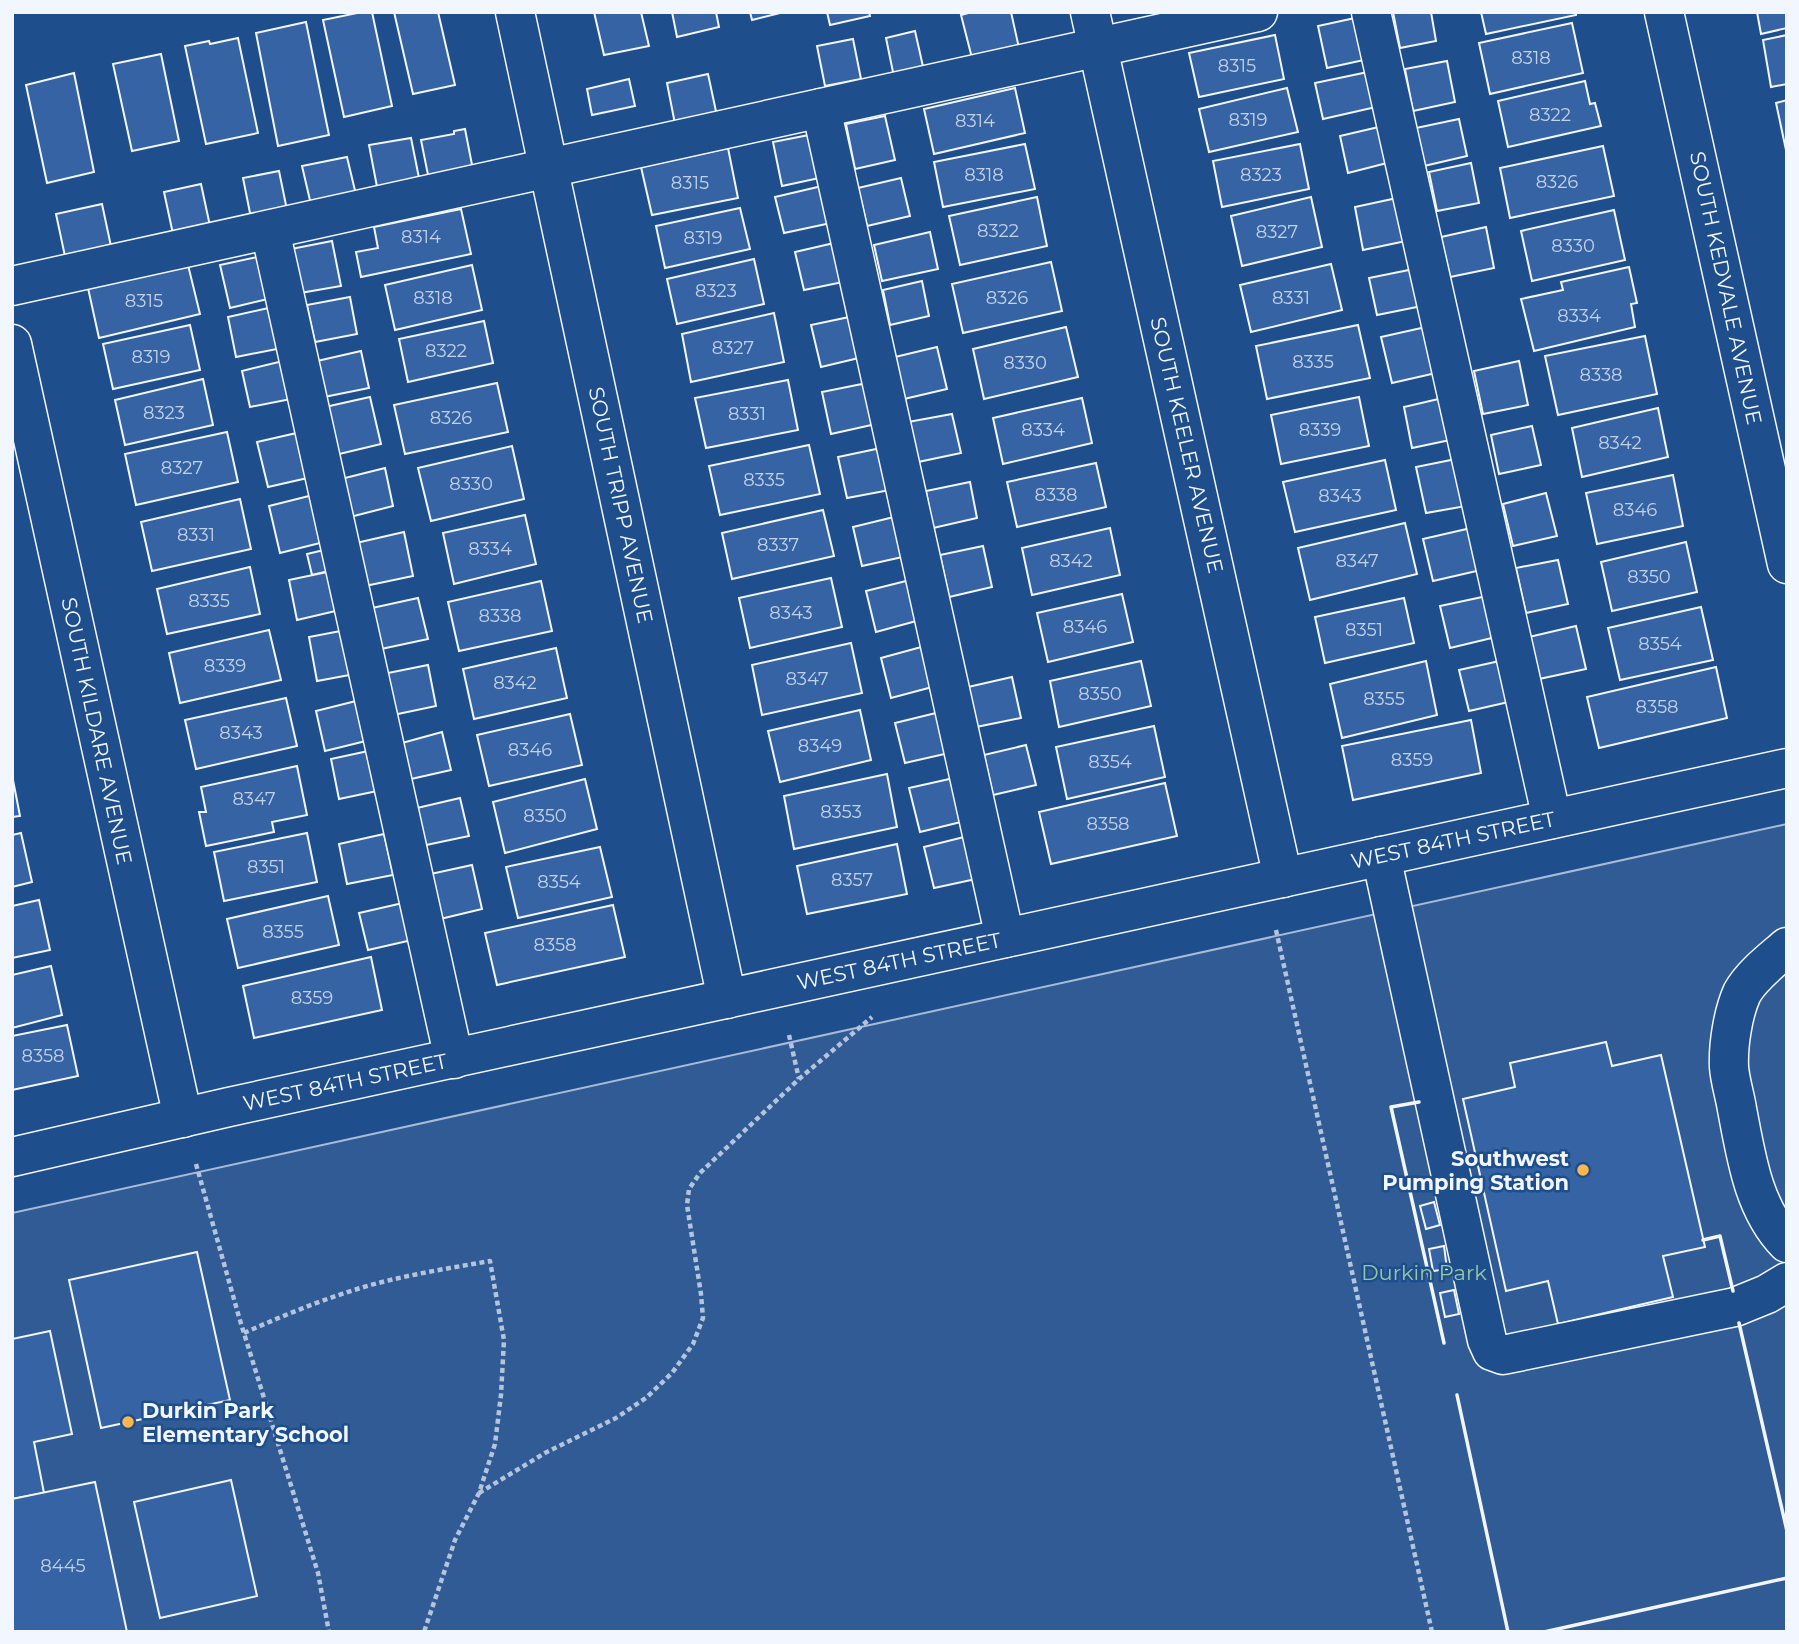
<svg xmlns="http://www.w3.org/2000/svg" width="1799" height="1644" viewBox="0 0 1799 1644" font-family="Montserrat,sans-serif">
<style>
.built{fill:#305b95;stroke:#a8bbd7;stroke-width:2}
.building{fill:#3563a3;stroke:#f2f6ff;stroke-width:2}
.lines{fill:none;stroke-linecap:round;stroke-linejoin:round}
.minor-casing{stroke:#f2f6ff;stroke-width:41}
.path{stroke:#b3c4dc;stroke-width:4.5;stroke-dasharray:5 3.5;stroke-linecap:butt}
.minor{stroke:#1f4e8c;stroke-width:38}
.wall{stroke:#f2f6ff;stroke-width:3.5}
.poi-dot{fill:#ffb74d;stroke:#1f4e8c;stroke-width:2.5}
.labels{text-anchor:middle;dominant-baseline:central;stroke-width:5;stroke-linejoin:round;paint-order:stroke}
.number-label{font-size:18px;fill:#c3d1e8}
.street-label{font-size:21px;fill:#f2f6ff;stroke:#1f4e8c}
.poi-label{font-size:21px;font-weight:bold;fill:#f2f6ff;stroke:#1f4e8c;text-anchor:end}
.park-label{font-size:21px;fill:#97c8a6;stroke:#1f4e8c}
</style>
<rect width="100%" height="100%" fill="#1f4e8c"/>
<!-- built -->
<polygon class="built" points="1787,824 1787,1632 12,1632 12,1213"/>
<!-- building -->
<g class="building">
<polygon points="362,12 372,12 392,106 344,117 323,20"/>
<polygon points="394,12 438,12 455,85 413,94"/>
<polygon points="594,12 641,12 649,46 604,55"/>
<polygon points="672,12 716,12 719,27 677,37"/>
<polygon points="750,12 784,12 752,20"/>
<polygon points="827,12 869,12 870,16 830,25"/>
<polygon points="972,12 1011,12 1019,48 972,58 961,15"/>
<polygon points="1393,12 1431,12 1436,41 1400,48"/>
<polygon points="1481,12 1576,12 1576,15 1486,34"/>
<polygon points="1757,12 1787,12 1787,28 1761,34"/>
<polygon points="1355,18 1364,60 1327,68 1318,26"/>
<polygon points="306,22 329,135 278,146 256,33"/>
<polygon points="1572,23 1583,73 1490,94 1479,43"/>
<polygon points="915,31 924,71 894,77 886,38"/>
<polygon points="1275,35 1284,79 1199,97 1189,53"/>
<polygon points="1787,35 1787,84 1771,87 1763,40"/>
<polygon points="238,38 258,133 206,144 185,46 209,41 210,44"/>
<polygon points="853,39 861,79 825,86 817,46"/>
<polygon points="161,54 179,141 132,151 113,64"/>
<polygon points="1447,61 1455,102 1413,111 1405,69"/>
<polygon points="1368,72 1376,107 1323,119 1315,83"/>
<polygon points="74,73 94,172 47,183 26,85"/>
<polygon points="708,74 717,116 675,124 667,83"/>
<polygon points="629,79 635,106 592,115 587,89"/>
<polygon points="1585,81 1590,104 1595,103 1601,126 1508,147 1498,101"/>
<polygon points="1015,88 1025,133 934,154 924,109"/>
<polygon points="1287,88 1298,132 1209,152 1199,109"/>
<polygon points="1787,100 1787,150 1786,150 1776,103"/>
<polygon points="885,116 895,160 855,169 846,124"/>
<polygon points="1459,119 1467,156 1424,166 1416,128"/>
<polygon points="1383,126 1391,162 1348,173 1340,136"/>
<polygon points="465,129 473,170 428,175 421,140 454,134 454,131"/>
<polygon points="814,134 824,177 782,186 773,142"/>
<polygon points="411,138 420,183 378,192 369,145"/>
<polygon points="1025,144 1035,189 943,207 934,162"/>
<polygon points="1300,144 1309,189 1222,207 1213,161"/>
<polygon points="1603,146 1614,196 1510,218 1500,168"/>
<polygon points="728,148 738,198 652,215 641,167"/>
<polygon points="347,157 357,199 312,209 302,166"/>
<polygon points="1471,163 1479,203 1437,211 1429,172"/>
<polygon points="279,171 287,210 251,218 243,178"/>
<polygon points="901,178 910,216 867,226 858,188"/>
<polygon points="201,184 210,226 173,234 164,192"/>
<polygon points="822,186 831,223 784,233 775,197"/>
<polygon points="1037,197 1047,246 960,265 949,216"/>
<polygon points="1311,197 1322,247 1242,266 1231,216"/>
<polygon points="1397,198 1406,241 1363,250 1355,207"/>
<polygon points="102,204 112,251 66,261 56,214"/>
<polygon points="740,208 750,249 665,268 656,226"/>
<polygon points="461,209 471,254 361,277 356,252 378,248 374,227"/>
<polygon points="1614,210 1625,260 1532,281 1521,231"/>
<polygon points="1486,227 1494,268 1450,277 1441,237"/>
<polygon points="930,232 938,269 882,281 874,245"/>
<polygon points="332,241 341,286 300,293 291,249"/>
<polygon points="834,243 843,282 804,290 795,252"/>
<polygon points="262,256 272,298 230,308 220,265"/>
<polygon points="754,259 764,304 677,324 667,279"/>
<polygon points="1051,262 1062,311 963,333 952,284"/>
<polygon points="1331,264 1342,310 1251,332 1240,285"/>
<polygon points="188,265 200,314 99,338 88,288"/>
<polygon points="472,265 482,310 395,330 385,285"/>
<polygon points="1629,267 1637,303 1631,304 1635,327 1534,351 1521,299 1563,290 1561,282"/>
<polygon points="1414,269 1422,306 1377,315 1369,278"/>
<polygon points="922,281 929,316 890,325 883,290"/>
<polygon points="350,297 357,334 315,342 307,305"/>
<polygon points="273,307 282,348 236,357 228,317"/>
<polygon points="774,313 784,362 691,382 682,334"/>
<polygon points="854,316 863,357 821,367 811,325"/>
<polygon points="484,321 493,363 408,382 399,339"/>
<polygon points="190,325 200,370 113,389 103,344"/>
<polygon points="1358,325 1370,378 1267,399 1256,346"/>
<polygon points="1066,327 1078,377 984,399 973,349"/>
<polygon points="1426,327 1436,373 1392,383 1381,337"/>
<polygon points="1645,336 1657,394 1558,415 1545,356"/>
<polygon points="937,347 947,389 904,399 895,357"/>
<polygon points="361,351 369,388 324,397 317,361"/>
<polygon points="283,361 291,399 250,407 242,371"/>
<polygon points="1519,361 1528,405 1483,414 1474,371"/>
<polygon points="203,379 213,425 125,445 115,400"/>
<polygon points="788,380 798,430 706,448 695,398"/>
<polygon points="497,383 508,432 405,454 394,405"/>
<polygon points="867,383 876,424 831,434 822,392"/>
<polygon points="370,397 381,444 335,455 325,407"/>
<polygon points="1359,397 1369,446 1281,464 1271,415"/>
<polygon points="1447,397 1455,439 1412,448 1404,407"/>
<polygon points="1082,398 1092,443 1003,464 993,418"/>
<polygon points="1658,408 1668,457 1582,477 1572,428"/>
<polygon points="952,414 961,453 918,462 908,422"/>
<polygon points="1532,426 1541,465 1499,474 1491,435"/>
<polygon points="227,432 238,482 136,505 125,454"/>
<polygon points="301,432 312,477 268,487 257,442"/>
<polygon points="809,445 820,494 720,515 709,466"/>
<polygon points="512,446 524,499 431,521 418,468"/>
<polygon points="881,448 890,490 847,498 838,457"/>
<polygon points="1456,459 1466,506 1426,513 1416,467"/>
<polygon points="1385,460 1396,510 1295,532 1283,482"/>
<polygon points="1096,463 1106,507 1017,527 1007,482"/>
<polygon points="385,468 393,506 350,517 341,479"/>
<polygon points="1673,475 1683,526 1597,544 1586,493"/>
<polygon points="970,482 977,518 933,528 926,491"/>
<polygon points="1546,493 1557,536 1513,546 1503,504"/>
<polygon points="313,495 324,542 280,553 269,506"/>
<polygon points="240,499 251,549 152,571 141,522"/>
<polygon points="823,510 834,556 732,579 722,533"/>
<polygon points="525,515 536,564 454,584 443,533"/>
<polygon points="898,516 907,556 862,566 853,527"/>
<polygon points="1405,523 1417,574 1310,600 1298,548"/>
<polygon points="1110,528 1120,575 1032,595 1022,548"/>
<polygon points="1471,528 1481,570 1433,581 1423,539"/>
<polygon points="404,532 413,576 365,586 356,543"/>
<polygon points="1686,542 1697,592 1612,611 1601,562"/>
<polygon points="983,546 992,587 949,597 940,555"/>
<polygon points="324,550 329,571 312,575 307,554"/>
<polygon points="1558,560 1568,604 1526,613 1516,568"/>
<polygon points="250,567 260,614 167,634 157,589"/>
<polygon points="332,571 340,610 297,620 289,580"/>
<polygon points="831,578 842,627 750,648 739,598"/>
<polygon points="910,580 920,620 876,632 866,591"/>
<polygon points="541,581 552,631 459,651 448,602"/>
<polygon points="1122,594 1133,642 1048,662 1037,613"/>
<polygon points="1487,596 1496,637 1450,648 1440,606"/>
<polygon points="418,598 428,639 381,649 372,608"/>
<polygon points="1404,598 1414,643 1325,663 1315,617"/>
<polygon points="1701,607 1713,660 1620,680 1608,628"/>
<polygon points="1576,626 1586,669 1539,679 1529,637"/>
<polygon points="269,630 281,680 180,703 169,653"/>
<polygon points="346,630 355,674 317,681 309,637"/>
<polygon points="851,643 862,693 762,715 752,665"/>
<polygon points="925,646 936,686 891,698 881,658"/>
<polygon points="556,648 567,698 474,719 463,669"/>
<polygon points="1504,660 1513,701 1469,711 1459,670"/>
<polygon points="1141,661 1151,706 1059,727 1050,681"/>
<polygon points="1426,661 1437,715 1342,738 1330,684"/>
<polygon points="428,665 436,706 393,715 383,674"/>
<polygon points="1716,667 1727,718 1599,748 1587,697"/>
<polygon points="1012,677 1021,718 976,727 968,687"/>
<polygon points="286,698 297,746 196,769 185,720"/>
<polygon points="360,700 370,740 325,751 316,711"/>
<polygon points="860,710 871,760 780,782 768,731"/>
<polygon points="940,712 949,753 905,763 895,723"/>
<polygon points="570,714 582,765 489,786 477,735"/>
<polygon points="1471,720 1481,773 1353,800 1342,746"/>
<polygon points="1154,726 1165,777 1067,799 1056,747"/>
<polygon points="442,732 451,770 411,779 402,743"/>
<polygon points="1026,745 1036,785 993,795 984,755"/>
<polygon points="373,750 382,790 339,799 331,759"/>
<polygon points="297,766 307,815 272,822 274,832 206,846 199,812 206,812 201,787"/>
<polygon points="887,774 897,827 794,849 784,796"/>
<polygon points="12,775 20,816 12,817"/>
<polygon points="954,778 965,821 920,832 909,788"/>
<polygon points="585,779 597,829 505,853 493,802"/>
<polygon points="1165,783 1177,836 1051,864 1039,812"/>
<polygon points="460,798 469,836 426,845 417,808"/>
<polygon points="21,833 32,882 12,887 12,835"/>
<polygon points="307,833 317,882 224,901 214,852"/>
<polygon points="384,834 393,875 347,884 339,844"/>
<polygon points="968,836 976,879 934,888 924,847"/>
<polygon points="897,844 907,894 807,914 797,866"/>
<polygon points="600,847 612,897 518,918 506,867"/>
<polygon points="472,865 482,909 436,920 426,875"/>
<polygon points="328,896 339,945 238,968 227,919"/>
<polygon points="39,900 50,950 12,958 12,906"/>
<polygon points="403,903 412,940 368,950 359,913"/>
<polygon points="613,905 625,957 497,985 485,933"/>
<polygon points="371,957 382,1010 254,1038 243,986"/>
<polygon points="51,966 62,1015 12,1028 12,975"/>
<polygon points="67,1025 78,1076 12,1090 12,1036"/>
<polygon points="1606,1042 1612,1066 1661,1055 1705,1247 1663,1256 1673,1297 1558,1324 1548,1281 1506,1291 1463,1099 1515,1087 1510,1063"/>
<polygon points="1434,1202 1440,1225 1426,1229 1420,1206"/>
<polygon points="1444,1246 1447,1269 1433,1271 1429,1249"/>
<polygon points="197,1252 230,1400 101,1428 69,1280"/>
<polygon points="1454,1290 1459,1314 1445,1317 1440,1293"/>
<polygon points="50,1331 72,1434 34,1442 44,1493 12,1499 12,1339"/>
<polygon points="231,1480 257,1596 160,1618 134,1502"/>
<polygon points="95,1482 127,1632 12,1632 12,1499"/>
</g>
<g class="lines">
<defs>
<g id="minor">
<polyline points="515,12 727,999"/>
<polyline points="1090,12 1283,878"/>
<polyline points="1371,12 1552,819"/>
<polyline points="1664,12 1787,564"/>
<polyline points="821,108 1005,938"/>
<polyline points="270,230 454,1059"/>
<polyline points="12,286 1258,12"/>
<polyline points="12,344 183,1118"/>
<polyline points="1381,856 1487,1340 1492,1351 1503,1355 1735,1307 1767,1294 1787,1282"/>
<path d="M1787 947C1772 960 1751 976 1742 993 1733 1013 1728 1045 1729 1067 1730 1081 1735 1096 1737 1109 1746 1156 1753 1208 1787 1243"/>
<polyline points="12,1157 229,1107 1787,768"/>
</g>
</defs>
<!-- minor casing -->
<use href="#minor" class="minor-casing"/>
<!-- path -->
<g class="path">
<polyline points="1276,930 1432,1632"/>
<polyline points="789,1035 799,1079"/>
<polyline points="196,1164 239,1317 318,1573 329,1632"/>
<path d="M244 1333C280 1317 316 1302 354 1290 398 1276 445 1269 490 1261L504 1340 501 1395 495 1444 479 1493 455 1540 424 1632"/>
<polyline points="479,1493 545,1453 616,1418 646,1398 672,1373 693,1344 703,1318 701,1294 687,1205 689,1189 700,1173 799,1079 872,1017"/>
</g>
<!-- minor -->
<use href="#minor" class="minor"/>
<!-- wall -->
<g class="wall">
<polyline points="1419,1102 1391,1107 1444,1343"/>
<polyline points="1703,1240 1720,1236 1733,1291"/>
<polyline points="1739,1323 1787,1531"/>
<polyline points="1457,1395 1508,1632"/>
<polyline points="1544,1632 1787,1578"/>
</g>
</g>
<!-- markers -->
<g class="poi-dot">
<circle cx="1583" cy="1170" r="7"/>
<circle cx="128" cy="1422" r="7"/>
</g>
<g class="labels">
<!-- number labels -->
<g class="number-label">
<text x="1531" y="58">8318</text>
<text x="1237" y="66">8315</text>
<text x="1550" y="115">8322</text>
<text x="1248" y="120">8319</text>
<text x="975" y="121">8314</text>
<text x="984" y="175">8318</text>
<text x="1261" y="175">8323</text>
<text x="1557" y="182">8326</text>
<text x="690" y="183">8315</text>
<text x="998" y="231">8322</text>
<text x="1277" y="232">8327</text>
<text x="421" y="237">8314</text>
<text x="703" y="238">8319</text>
<text x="1573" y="246">8330</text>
<text x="716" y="291">8323</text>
<text x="433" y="298">8318</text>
<text x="1007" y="298">8326</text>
<text x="1291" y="298">8331</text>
<text x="144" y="301">8315</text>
<text x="1579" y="316">8334</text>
<text x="733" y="348">8327</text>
<text x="446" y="351">8322</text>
<text x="151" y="357">8319</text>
<text x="1313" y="362">8335</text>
<text x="1025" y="363">8330</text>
<text x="1601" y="375">8338</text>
<text x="164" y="413">8323</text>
<text x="747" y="414">8331</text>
<text x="451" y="418">8326</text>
<text x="1043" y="430">8334</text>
<text x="1320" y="430">8339</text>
<text x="1620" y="443">8342</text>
<text x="182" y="468">8327</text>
<text x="764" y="480">8335</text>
<text x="471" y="484">8330</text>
<text x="1056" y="495">8338</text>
<text x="1340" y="496">8343</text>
<text x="1635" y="510">8346</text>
<text x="196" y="535">8331</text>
<text x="778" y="545">8337</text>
<text x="490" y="549">8334</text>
<text x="1071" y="561">8342</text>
<text x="1357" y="561">8347</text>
<text x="1649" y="577">8350</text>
<text x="209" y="601">8335</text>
<text x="791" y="613">8343</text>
<text x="500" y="616">8338</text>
<text x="1085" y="627">8346</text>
<text x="1364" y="630">8351</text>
<text x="1660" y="644">8354</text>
<text x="225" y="666">8339</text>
<text x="807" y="679">8347</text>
<text x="515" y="683">8342</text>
<text x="1100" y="694">8350</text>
<text x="1384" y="699">8355</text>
<text x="1657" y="707">8358</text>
<text x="241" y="733">8343</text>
<text x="820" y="746">8349</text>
<text x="530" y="750">8346</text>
<text x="1412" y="760">8359</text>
<text x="1110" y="762">8354</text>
<text x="254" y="799">8347</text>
<text x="841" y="812">8353</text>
<text x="545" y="816">8350</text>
<text x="1108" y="824">8358</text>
<text x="266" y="867">8351</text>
<text x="852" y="880">8357</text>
<text x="559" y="882">8354</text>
<text x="283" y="932">8355</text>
<text x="555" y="945">8358</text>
<text x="312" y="998">8359</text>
<text x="43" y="1056">8358</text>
<text x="63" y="1566">8445</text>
</g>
<!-- street labels -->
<g class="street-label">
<text transform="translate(1726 288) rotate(78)">SOUTH KEDVALE AVENUE</text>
<text transform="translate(1187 445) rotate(77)">SOUTH KEELER AVENUE</text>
<text transform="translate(621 505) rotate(78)">SOUTH TRIPP AVENUE</text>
<text transform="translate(97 731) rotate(78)">SOUTH KILDARE AVENUE</text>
<text transform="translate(1453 840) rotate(-12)">WEST 84TH STREET</text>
<text transform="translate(899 961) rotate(-12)">WEST 84TH STREET</text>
<text transform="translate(345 1082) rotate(-12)">WEST 84TH STREET</text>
</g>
<!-- poi labels -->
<g class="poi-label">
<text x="1569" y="1158">Southwest<tspan x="1569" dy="24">Pumping Station</tspan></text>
<text x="142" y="1410" text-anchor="start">Durkin Park<tspan x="142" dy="24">Elementary School</tspan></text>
</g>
<!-- park labels -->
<g class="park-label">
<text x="1424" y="1272">Durkin Park</text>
</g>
</g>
<!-- border -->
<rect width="1799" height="1644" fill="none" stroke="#f2f6ff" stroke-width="28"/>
</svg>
